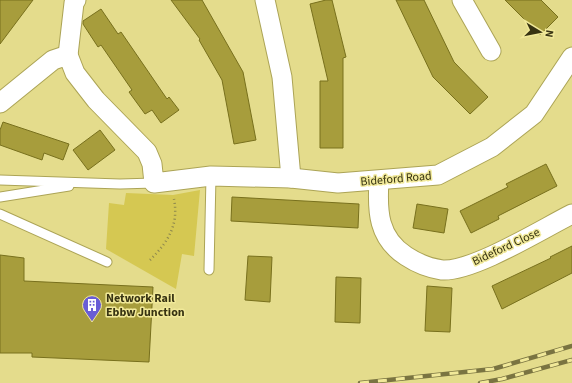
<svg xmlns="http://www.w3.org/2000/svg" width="572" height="383" viewBox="0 0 572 383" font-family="'Source Sans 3',sans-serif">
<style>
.green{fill:#d5c852}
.building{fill:#a79d3c;stroke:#78701d}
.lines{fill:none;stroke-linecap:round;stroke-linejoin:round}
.lane-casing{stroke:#aca456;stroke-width:11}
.street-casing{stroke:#aca456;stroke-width:21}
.path{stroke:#8c864e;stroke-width:2.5;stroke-dasharray:1 3;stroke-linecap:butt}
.lane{stroke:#fff;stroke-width:9}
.street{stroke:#fff;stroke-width:19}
.rail-casing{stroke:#7a7441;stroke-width:4.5}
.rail{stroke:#f1e999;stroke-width:3;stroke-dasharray:9;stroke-linecap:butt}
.labels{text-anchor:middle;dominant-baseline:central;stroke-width:3;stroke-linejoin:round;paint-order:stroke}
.street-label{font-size:12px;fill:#373312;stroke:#f1e999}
.poi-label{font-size:12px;font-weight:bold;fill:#373312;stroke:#f1e999;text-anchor:start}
</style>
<rect width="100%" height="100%" fill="#e4dc8c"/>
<!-- green -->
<polygon class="green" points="200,190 194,256 182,254 176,289 106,249 109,203 124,205 126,193 173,195"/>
<!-- building -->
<g class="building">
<polygon points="0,0 33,0 0,44"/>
<polygon points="171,0 202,0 243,72 256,140 234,144 222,80 199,40 200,39"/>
<polygon points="326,0 332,0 346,57 343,58 343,148 320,148 320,81 328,81 310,4"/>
<polygon points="396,0 424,0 454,62 488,97 470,114 433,77"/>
<polygon points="505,0 541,0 558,17 540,35"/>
<polygon points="101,9 118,34 121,32 167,99 169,97 179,110 161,123 152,110 145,114 129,92 132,90 101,45 98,47 83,24 83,21"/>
<polygon points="3,122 69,144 63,160 44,153 42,160 0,145 0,130"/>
<polygon points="100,130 115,150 88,170 73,150"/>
<polygon points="546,164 557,186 498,216 499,219 471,233 460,211 508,187 506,184"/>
<polygon points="232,197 359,204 358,228 231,221"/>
<polygon points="417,204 448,209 444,233 413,228"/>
<polygon points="572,246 572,273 502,309 492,286 551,258 550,257"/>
<polygon points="0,255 24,258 24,281 153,287 149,362 32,357 32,353 0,353"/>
<polygon points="248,256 272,257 270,302 245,300"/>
<polygon points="336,277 361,278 360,323 335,322"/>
<polygon points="427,286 452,288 450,332 425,331"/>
</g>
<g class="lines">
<defs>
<g id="lane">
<polyline points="0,180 120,184 154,183"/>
<polyline points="0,197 69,186"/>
<polyline points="0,214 107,262"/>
<polyline points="209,270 211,176"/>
</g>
<g id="street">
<polyline points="265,0 282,77 291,178"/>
<polyline points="462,0 491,51"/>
<polyline points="68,55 74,3 76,0"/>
<polyline points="0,103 53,60 68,55 75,73 96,100 147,152 152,164 154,183 211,176 291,178 338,183 438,175 492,147 534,114 572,57"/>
<path d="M379 181C377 211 378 238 406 256 418 264 428 268 442 270 473 272 542 229 572 214"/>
</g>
</defs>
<!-- lane casing -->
<use href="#lane" class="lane-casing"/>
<!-- street casing -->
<use href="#street" class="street-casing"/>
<!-- path -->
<path class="path" d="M150 260C168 242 179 225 174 199"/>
<!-- lane -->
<use href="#lane" class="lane"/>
<!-- street -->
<use href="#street" class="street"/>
<defs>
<g id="rail">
<polyline points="360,383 493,369 572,346"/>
<polyline points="480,383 502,379 572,360"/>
</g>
</defs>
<!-- rail casing -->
<use href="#rail" class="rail-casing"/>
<!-- rail -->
<use href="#rail" class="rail"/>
</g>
<!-- icons -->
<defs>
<symbol id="building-pin" viewBox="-11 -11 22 30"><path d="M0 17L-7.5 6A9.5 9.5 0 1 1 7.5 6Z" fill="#695dd6" stroke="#f1e999"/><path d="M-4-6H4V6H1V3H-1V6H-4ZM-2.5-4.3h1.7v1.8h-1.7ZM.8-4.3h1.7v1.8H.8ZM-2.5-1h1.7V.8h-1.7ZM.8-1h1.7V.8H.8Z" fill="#fff"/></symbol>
</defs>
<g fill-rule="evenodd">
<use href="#building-pin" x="81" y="294" width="22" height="30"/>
</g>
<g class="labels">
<!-- street labels -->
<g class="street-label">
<text transform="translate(396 179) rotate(-5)">Bideford Road</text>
<text transform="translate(506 247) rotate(-25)">Bideford Close</text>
</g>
<!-- poi labels -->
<g class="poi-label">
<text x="106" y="298">Network Rail<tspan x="106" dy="14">Ebbw Junction</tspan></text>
</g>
</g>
<!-- north arrow -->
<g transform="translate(540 32) rotate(100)" stroke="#f1e999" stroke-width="3" paint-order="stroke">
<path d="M0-3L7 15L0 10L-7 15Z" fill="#373312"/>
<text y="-6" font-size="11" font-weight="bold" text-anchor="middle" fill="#373312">N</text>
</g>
</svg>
